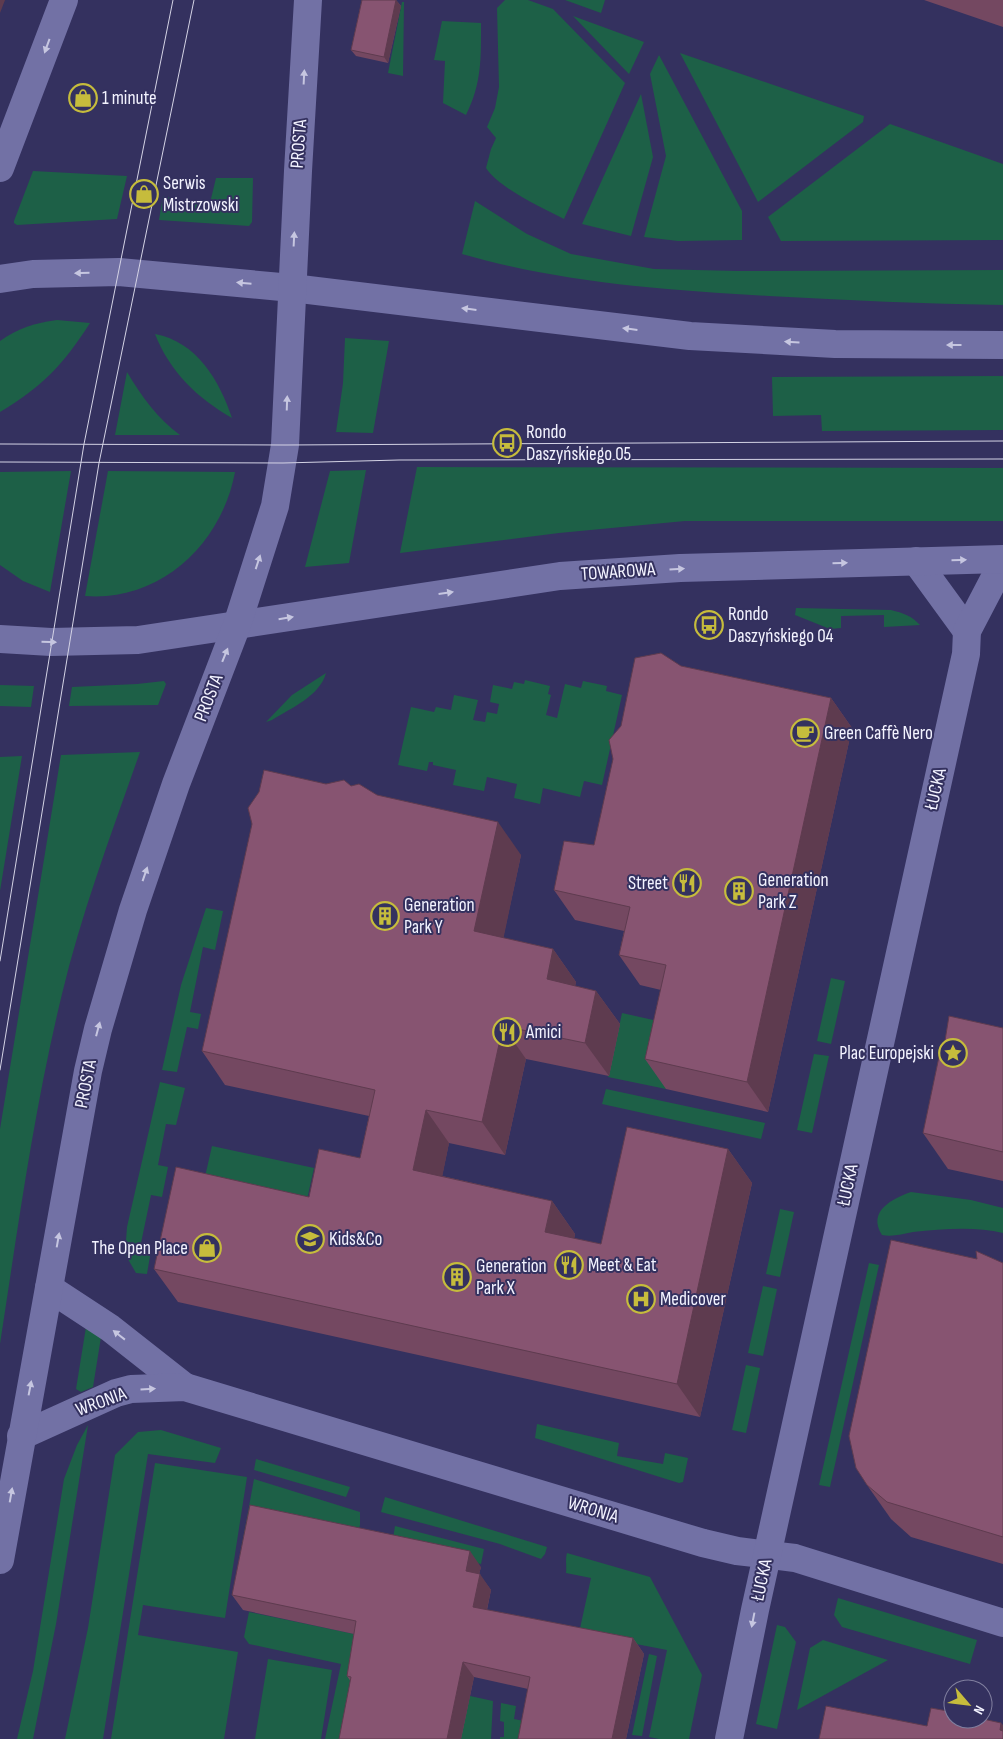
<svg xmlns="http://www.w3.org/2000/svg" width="1003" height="1739" viewBox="0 0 1003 1739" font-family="'Sofia Sans Condensed',sans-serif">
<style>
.green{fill:#1d6047}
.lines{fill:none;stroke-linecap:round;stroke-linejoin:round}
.street{stroke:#7271a5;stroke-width:28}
.secondary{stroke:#7271a5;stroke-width:28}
.tram{stroke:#d4d3e5;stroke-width:1}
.wall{fill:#744861}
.shaded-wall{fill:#5e3b4f}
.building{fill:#875471;stroke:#5e3b4f}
.oneway{fill:#c6c6e0}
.labels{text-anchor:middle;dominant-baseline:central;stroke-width:4;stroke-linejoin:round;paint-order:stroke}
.poi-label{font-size:19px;fill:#f3f3ff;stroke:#34315f;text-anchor:start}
.street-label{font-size:19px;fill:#f3f3ff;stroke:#34315f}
</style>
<rect width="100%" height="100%" fill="#34315f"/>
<!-- green -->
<g class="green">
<path d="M505 0H528L553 9 625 83 564 219C542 208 499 188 486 168L491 149 496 138 487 127 495 108 499 87 497 8Z"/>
<polygon points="565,0 605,0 601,13"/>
<polygon points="402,2 404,2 403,76 388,73"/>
<polygon points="573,16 644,42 629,74"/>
<path d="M442 21 481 23C481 58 482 83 466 115L443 103 445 61 434 60Z"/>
<polygon points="680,53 864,116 863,122 758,202"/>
<polygon points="659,55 742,211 742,240 678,241 644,237 666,156 650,74"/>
<polygon points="641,94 653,157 631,236 582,224"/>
<polygon points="890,124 1003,164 1003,240 781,241 768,217"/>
<polygon points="33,171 127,176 117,219 17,225 14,223 14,221"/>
<polygon points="216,178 253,178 252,222 249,226 159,220 163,196 209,207"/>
<path d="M475 201 527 234 571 254 654 269 738 271 1003 270V305C925 304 847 300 769 296 665 290 562 283 462 254Z"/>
<path d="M57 320 90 323C63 365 43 386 0 412V341C18 328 35 323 57 320Z"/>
<path d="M155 334C197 342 219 380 232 418 197 398 170 372 155 334Z"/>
<polygon points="345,338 389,341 373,433 336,432 343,383"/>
<path d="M127 372C142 397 157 418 180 435H115Z"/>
<polygon points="1003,376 1003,430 822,431 821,415 773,416 772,377"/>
<polygon points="417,467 1003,468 1003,521 685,521 559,533 400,553"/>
<polygon points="366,470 349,563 305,567 330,471"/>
<polygon points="71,471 50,592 23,581 0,565 0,472"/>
<path d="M108 471 235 472C222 543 161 602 85 596Z"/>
<path d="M796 608 891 610C903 613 912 616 920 625L884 627V615L841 616V628L830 629 795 615Z"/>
<path d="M326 673C320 696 291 708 272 720L266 722 292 695Z"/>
<polygon points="525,680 550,686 548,694 551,695 546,715 557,718 565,684 581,688 583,681 607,686 606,691 622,695 602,785 584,781 580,797 543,788 540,804 514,798 517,784 487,777 484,791 453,785 456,770 433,765 433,762 429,762 427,771 398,765 411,707 434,712 436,707 451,710 454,695 478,700 473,720 485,722 487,712 497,714 499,704 490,702 493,685 512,689 514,682 524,684"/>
<polygon points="164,681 166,684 158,705 69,706 72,687 137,684"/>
<polygon points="0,685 34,686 31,707 0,706"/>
<path d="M140 752C112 832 82 911 62 994 34 1109 18 1227 0 1344V1129L61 755Z"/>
<polygon points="22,756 0,891 0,757"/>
<polygon points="206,908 223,911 215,950 203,947 190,1012 201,1014 198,1029 187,1027 177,1072 162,1070 181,985"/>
<polygon points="831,978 845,981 831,1044 817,1041"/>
<polygon points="622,1013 680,1026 666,1089 608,1077"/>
<polygon points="814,1054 829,1056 812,1133 797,1130"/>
<polygon points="160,1082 185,1088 176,1125 166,1124 158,1165 168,1167 162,1197 151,1195 141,1243 150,1256 147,1274 136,1273 125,1254 127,1227"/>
<polygon points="606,1089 765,1123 761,1139 602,1104"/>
<polygon points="212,1146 314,1168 304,1213 202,1190"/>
<path d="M911 1192 971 1200 1003 1208V1233C975 1226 942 1229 913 1232 902 1234 893 1237 882 1235 867 1211 892 1199 911 1192Z"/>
<polygon points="780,1209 794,1212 780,1277 766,1274"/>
<polygon points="869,1263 879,1265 830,1487 819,1485"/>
<polygon points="763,1286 777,1289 763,1356 748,1353"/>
<polygon points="86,1327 101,1337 93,1387 81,1392 76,1389"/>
<polygon points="746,1365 760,1368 746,1433 732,1430"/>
<polygon points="537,1424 619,1443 617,1456 663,1464 665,1453 688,1458 683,1482 679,1483 535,1438"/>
<polygon points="88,1425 56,1624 33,1739 17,1739 33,1671 64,1479 77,1445"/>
<polygon points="161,1430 221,1448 215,1463 148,1454 103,1739 65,1739 88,1628 115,1455 138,1432"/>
<polygon points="256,1459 350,1487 346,1497 254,1470"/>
<polygon points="155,1463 247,1477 225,1618 143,1605 138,1635 238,1652 224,1739 111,1739"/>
<polygon points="254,1479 360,1512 360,1525 356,1539 240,1556"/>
<polygon points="385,1497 547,1547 545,1554 541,1559 500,1544 381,1512"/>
<polygon points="395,1526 484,1549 481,1564 392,1545"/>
<path d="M567 1553 650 1577 702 1675 689 1739H659L649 1737 667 1650 579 1633 591 1578 566 1573C567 1566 565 1560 567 1553Z"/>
<polygon points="838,1598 977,1640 970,1664 842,1627 834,1615"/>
<polygon points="249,1612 426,1649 348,1739 325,1739 341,1664 249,1644 244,1637"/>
<polygon points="777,1625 785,1627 796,1642 777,1729 756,1724"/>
<polygon points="823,1640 888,1660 797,1710 810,1648"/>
<polygon points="649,1654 657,1656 642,1736 632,1735"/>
<polygon points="268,1659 332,1670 321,1739 255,1739"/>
<polygon points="470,1696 493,1701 491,1739 460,1739"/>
<polygon points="501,1703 516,1706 514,1719 529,1722 532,1739 500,1739 500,1737 504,1737 504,1722 500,1721"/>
</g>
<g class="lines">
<!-- street -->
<g class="street">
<polyline points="916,561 967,631"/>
<polyline points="49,1288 110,1328 185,1387"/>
<polyline points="21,1436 116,1393 131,1389 185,1387 703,1543 737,1551 795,1558 1003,1623"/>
<polyline points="729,1739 755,1610 966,654 967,631 1003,562"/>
</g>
<!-- secondary -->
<g class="secondary">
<polyline points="0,168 64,0"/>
<polyline points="0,279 33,274 119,272 292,288 690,336 835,344 1003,345"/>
<polyline points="0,639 51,642 138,640 560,576 680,568 1003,559"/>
<polyline points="0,1560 88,1071 98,1029 133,910 176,784 237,625 275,506 285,445 298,171 308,0"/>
</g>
<!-- tram -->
<g class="tram">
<polyline points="0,444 285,445 1003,441"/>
<polyline points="0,462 283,463 399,460 1003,459"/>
<polyline points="0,961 84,444 173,0"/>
<polyline points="0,1070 99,463 194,0"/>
</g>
</g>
<!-- wall -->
<g class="wall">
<polygon points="362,0 396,0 401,6 388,63 356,56 351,50"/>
<polygon points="924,0 1003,0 1003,27"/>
<polygon points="681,666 831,698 852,728 768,1112 666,1089 645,1059 661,990 640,985 619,955 624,931 575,920 554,890 594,845"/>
<polygon points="326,784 351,786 377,795 521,855 503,938 553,949 576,982 575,986 596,991 620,1024 609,1076 526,1059 505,1155 449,1143 442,1176 552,1201 575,1234 574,1239 601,1244 728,1149 752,1183 700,1417 178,1302 154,1269 309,1197 360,1158 369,1116 225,1085 202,1051"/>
<polygon points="1003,1028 1003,1181 948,1169 923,1133 943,1053"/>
<polygon points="977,1259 1003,1263 1003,1564 911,1537 891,1519 867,1485"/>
<polygon points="481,1567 479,1574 491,1590 487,1610 633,1638 644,1654 626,1739 518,1739 528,1689 474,1677 461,1739 339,1739 351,1682 347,1676 354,1634 243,1610 232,1595"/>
</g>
<!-- shaded-wall -->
<g class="shaded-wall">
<polygon points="0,0 5,0 0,13"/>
<polygon points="396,0 401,6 388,63 384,57"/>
<polygon points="831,698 852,728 768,1112 747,1082"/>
<polygon points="498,822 521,855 498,964 474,931"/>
<polygon points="553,949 576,982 570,1012 547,979"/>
<polygon points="596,991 620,1024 609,1076 585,1043"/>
<polygon points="503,1026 526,1059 505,1155 482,1122"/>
<polygon points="426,1110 449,1143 437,1203 413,1170"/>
<polygon points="728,1149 752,1183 700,1417 677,1384"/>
<polygon points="552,1201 575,1234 569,1266 545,1232"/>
<polygon points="470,1551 481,1567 476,1586 466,1571"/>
<polygon points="480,1574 491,1590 484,1623 473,1607"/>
<polygon points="633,1638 644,1654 626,1739 612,1739"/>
<polygon points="463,1662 474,1677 461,1739 447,1739"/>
<polygon points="1001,1723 1003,1725 1003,1735 1000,1730"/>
</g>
<!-- building -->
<g class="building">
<polygon points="362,0 396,0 384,57 351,50"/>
<polygon points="661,653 681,666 831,698 747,1082 645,1059 666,965 619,955 630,907 554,890 564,841 594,845 613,759 609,740 621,726 635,658"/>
<polygon points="264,770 326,784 344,780 351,786 359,784 377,795 498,822 474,931 553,949 547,979 596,991 585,1043 503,1026 482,1122 426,1110 413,1170 552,1201 545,1232 601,1244 627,1127 728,1149 677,1384 154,1269 176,1167 309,1197 319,1149 360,1158 375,1090 202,1051 252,824 248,808 259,792"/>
<polygon points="949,1016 1003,1028 1003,1152 923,1133 940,1052 943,1053"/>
<polygon points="891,1240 977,1259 976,1251 1003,1263 1003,1537 887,1502 867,1485 856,1468 849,1436"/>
<polygon points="250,1505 470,1551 466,1571 480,1574 473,1607 633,1638 612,1739 518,1739 530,1677 463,1662 447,1739 339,1739 351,1677 347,1676 356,1621 232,1595"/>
<polygon points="826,1706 927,1726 931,1708 953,1712 953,1719 983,1719 1001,1723 1000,1730 1003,1731 1003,1739 819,1739"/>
</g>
<!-- one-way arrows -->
<defs><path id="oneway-solid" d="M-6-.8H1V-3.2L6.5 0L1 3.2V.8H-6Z" transform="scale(1.25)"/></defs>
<g class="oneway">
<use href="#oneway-solid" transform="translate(47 46) rotate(110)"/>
<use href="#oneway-solid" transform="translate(304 77) rotate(-87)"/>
<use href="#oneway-solid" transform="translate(294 239) rotate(-87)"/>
<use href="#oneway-solid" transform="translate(82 273) rotate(179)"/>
<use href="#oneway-solid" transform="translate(244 283) rotate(-175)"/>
<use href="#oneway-solid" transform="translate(469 309) rotate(-173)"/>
<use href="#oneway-solid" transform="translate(630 329) rotate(-173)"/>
<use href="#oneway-solid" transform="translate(792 342) rotate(-177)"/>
<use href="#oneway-solid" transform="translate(954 345) rotate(-180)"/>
<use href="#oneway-solid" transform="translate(287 403) rotate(-88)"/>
<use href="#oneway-solid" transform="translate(959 560) rotate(-2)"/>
<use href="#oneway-solid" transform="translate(258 562) rotate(-72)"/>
<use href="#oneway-solid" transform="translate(840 563) rotate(-2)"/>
<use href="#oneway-solid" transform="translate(677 569) rotate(-3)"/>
<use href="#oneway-solid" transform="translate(446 593) rotate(-8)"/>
<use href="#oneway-solid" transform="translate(286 618) rotate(-9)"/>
<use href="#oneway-solid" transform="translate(49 642) rotate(2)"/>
<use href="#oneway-solid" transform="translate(225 655) rotate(-68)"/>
<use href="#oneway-solid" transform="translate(145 874) rotate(-71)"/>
<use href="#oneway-solid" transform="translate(98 1029) rotate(-75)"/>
<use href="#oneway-solid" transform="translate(58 1240) rotate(-80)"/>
<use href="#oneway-solid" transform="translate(119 1335) rotate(-142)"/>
<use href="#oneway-solid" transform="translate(30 1388) rotate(-79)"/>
<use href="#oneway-solid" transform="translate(148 1389) rotate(-3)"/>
<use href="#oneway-solid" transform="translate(11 1495) rotate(-80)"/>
<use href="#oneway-solid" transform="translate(753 1620) rotate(101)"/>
</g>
<!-- icons -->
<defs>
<symbol id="shop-ring" viewBox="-11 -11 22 22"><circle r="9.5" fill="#34315f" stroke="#c6bc3c" stroke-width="1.5"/><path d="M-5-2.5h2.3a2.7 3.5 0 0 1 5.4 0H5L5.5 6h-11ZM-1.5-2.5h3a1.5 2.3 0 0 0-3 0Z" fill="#c6bc3c"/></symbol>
<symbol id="bus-ring" viewBox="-11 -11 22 22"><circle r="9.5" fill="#34315f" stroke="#c6bc3c" stroke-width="1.5"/><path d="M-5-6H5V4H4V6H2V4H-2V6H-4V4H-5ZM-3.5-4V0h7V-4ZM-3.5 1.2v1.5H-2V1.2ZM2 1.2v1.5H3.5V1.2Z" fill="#c6bc3c"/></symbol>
<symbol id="cafe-ring" viewBox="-11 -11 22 22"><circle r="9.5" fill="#34315f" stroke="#c6bc3c" stroke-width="1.5"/><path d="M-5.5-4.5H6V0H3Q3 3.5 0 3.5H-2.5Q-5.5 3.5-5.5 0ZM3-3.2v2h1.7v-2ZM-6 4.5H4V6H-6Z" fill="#c6bc3c"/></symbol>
<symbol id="restaurant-ring" viewBox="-11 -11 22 22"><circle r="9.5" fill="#34315f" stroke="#c6bc3c" stroke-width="1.5"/><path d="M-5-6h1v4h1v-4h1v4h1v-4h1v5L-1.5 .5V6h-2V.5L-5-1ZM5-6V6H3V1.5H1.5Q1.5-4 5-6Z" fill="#c6bc3c"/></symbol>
<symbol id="building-ring" viewBox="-11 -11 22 22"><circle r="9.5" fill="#34315f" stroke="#c6bc3c" stroke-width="1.5"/><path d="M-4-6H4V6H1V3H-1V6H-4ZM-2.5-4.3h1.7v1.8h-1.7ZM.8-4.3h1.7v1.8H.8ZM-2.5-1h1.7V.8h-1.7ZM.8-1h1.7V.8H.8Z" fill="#c6bc3c"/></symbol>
<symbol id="sight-ring" viewBox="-11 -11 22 22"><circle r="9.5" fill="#34315f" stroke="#c6bc3c" stroke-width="1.5"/><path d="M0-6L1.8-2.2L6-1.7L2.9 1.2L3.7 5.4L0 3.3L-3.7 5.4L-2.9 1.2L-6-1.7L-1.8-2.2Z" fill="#c6bc3c"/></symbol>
<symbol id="school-ring" viewBox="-11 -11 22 22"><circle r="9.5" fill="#34315f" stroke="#c6bc3c" stroke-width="1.5"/><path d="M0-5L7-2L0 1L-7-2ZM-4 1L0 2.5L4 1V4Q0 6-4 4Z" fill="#c6bc3c"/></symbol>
<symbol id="hospital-ring" viewBox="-11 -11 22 22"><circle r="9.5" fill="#34315f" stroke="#c6bc3c" stroke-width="1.5"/><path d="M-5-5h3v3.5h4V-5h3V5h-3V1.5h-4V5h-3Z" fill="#c6bc3c"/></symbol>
</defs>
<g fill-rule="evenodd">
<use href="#shop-ring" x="67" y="82" width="32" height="32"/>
<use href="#shop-ring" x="128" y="178" width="32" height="32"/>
<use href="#bus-ring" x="491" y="427" width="32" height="32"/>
<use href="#bus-ring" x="693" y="609" width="32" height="32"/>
<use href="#cafe-ring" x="789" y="717" width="32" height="32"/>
<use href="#restaurant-ring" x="671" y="867" width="32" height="32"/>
<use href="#building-ring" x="723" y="875" width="32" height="32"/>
<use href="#building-ring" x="369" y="900" width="32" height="32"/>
<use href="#restaurant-ring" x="491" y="1016" width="32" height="32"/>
<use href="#sight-ring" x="937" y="1037" width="32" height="32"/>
<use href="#school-ring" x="294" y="1223" width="32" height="32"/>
<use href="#shop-ring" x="191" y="1232" width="32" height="32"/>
<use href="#restaurant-ring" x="553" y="1249" width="32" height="32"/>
<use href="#building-ring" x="441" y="1261" width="32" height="32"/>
<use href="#hospital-ring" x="625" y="1283" width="32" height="32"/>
</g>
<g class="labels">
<!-- poi labels -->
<g class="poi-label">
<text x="102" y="98">1 minute</text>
<text x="163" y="183">Serwis<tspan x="163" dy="22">Mistrzowski</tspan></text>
<text x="526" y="432">Rondo<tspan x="526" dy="22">Daszyńskiego 05</tspan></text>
<text x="728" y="614">Rondo<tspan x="728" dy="22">Daszyńskiego 04</tspan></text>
<text x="824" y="733">Green Caffè Nero</text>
<text x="758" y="880">Generation<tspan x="758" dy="22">Park Z</tspan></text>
<text x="668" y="883" text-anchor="end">Street</text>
<text x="404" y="905">Generation<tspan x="404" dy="22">Park Y</tspan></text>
<text x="526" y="1032">Amici</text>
<text x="934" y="1053" text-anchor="end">Plac Europejski</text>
<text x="329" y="1239">Kids&amp;Co</text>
<text x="188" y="1248" text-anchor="end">The Open Place</text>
<text x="588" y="1265">Meet &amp; Eat</text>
<text x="476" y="1266">Generation<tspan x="476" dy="22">Park X</tspan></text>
<text x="660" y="1299">Medicover</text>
</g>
<!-- street labels -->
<g class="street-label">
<text transform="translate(299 144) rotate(-86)">PROSTA</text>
<text transform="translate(618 572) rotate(-4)">TOWAROWA</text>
<text transform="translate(209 698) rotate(-69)">PROSTA</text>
<text transform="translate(936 789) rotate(-77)">ŁUCKA</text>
<text transform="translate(86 1084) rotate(-79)">PROSTA</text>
<text transform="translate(848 1185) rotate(-78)">ŁUCKA</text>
<text transform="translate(101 1402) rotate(-20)">WRONIA</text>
<text transform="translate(593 1510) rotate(17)">WRONIA</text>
<text transform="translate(762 1580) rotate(-78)">ŁUCKA</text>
</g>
</g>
<!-- north arrow -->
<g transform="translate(968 1704) rotate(118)"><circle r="24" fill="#34315f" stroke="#807f9f"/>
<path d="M0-4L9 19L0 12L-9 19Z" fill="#c6bc3c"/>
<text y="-8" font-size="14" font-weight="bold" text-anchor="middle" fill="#f3f3ff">N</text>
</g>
</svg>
